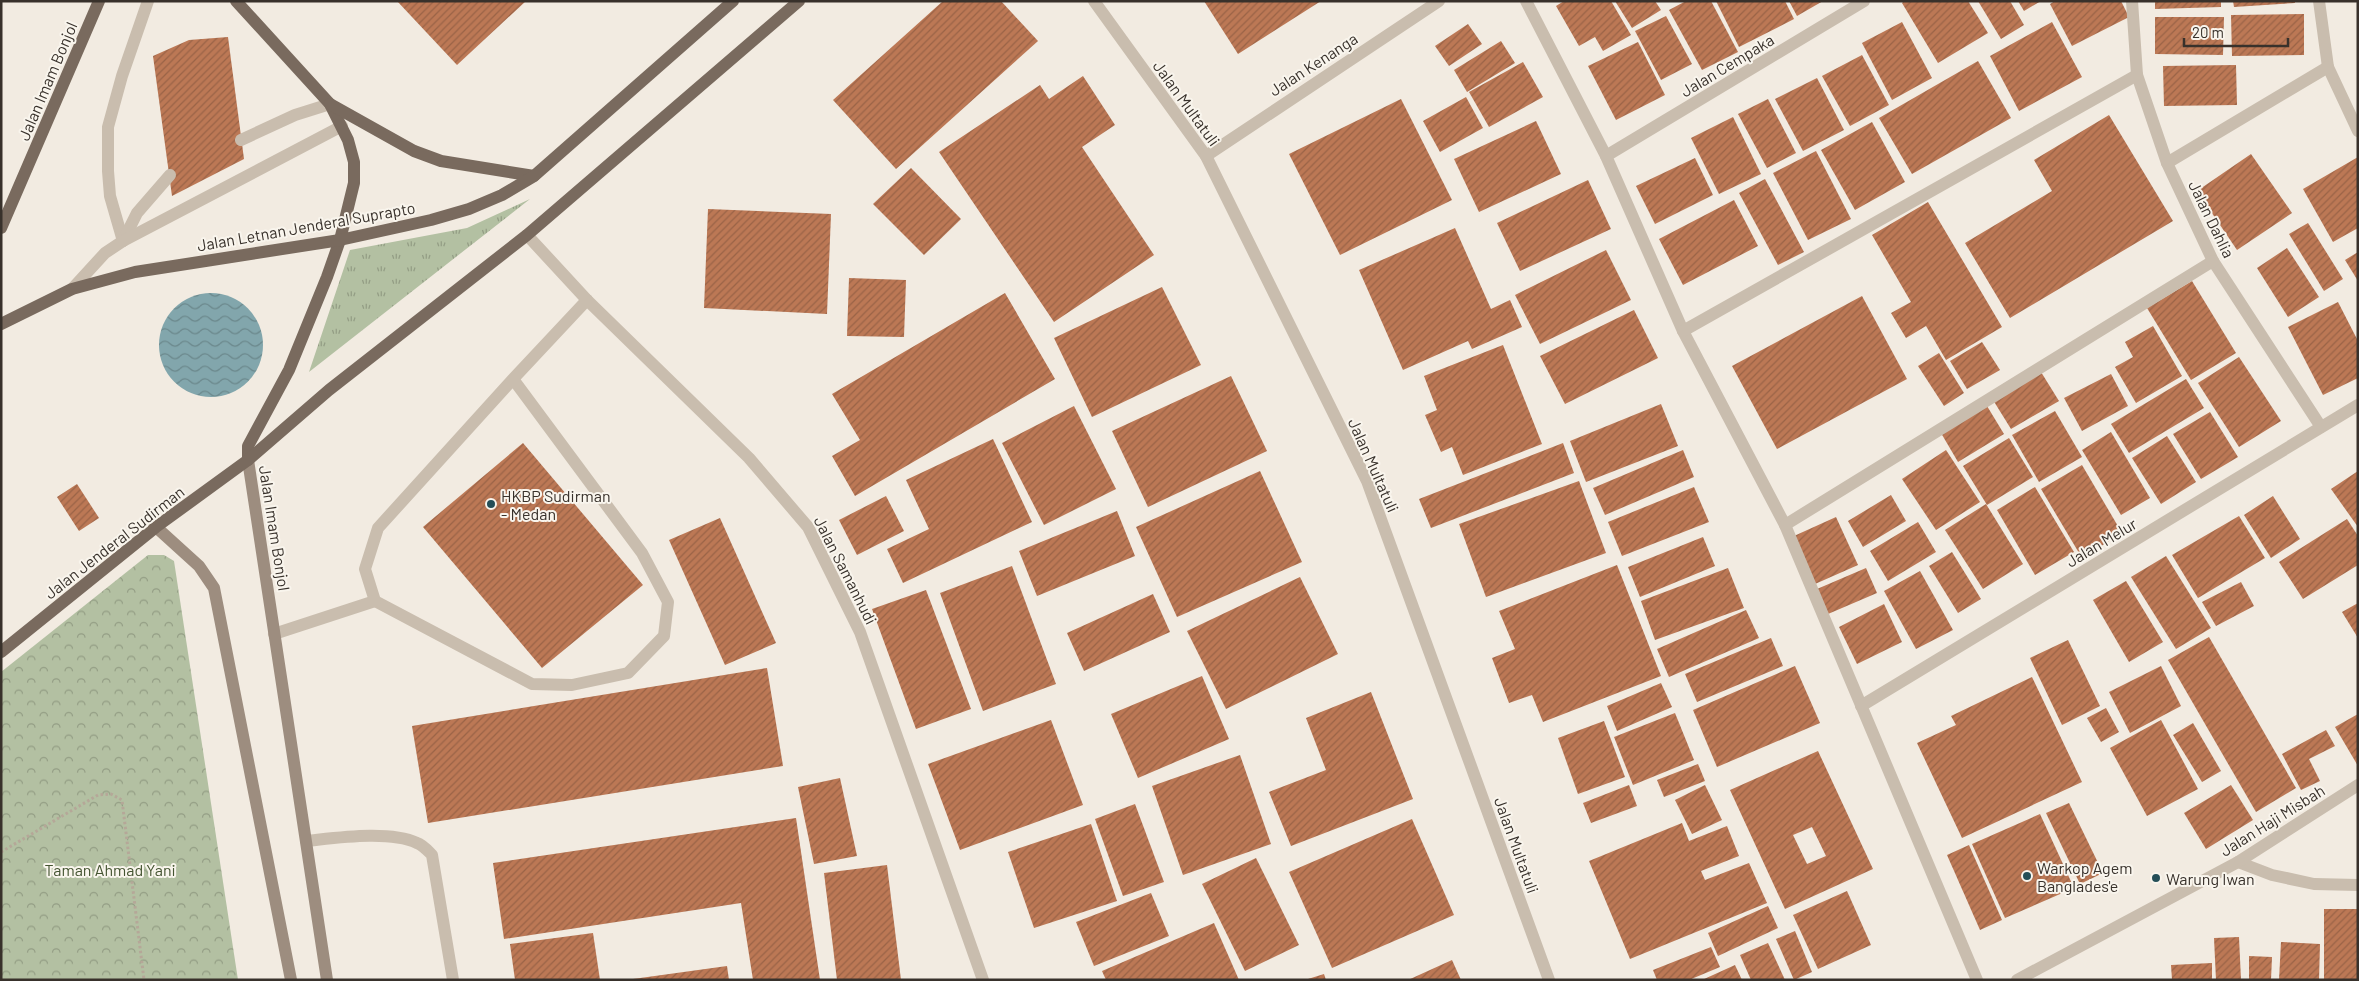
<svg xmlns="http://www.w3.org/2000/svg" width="2359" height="981" viewBox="0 0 2359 981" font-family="Barlow,sans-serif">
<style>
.grass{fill:url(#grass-tufts)}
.forest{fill:url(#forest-crowns)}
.water{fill:url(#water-waves)}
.building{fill:url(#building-hatch);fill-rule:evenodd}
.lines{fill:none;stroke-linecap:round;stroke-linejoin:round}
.path{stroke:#b5a798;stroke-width:3;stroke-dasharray:2.5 2.5;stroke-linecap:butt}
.service{stroke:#c9bdae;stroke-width:12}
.minor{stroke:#c9bdae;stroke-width:12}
.secondary{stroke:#9d8d7f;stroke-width:12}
.primary{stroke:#796a5e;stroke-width:12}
.poi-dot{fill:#244e57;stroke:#f9f5ed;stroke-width:2}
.labels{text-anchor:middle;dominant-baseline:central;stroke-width:4;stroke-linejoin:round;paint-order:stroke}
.street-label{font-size:16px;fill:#38312b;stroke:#f9f5ed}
.poi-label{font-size:16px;fill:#38312b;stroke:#f9f5ed;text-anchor:start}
.park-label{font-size:16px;fill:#445431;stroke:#f9f5ed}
</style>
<defs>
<pattern id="grass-tufts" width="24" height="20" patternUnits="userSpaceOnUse" patternTransform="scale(1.25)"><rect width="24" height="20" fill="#b3c0a2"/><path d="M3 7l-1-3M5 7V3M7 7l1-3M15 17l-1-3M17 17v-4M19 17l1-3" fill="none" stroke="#939d84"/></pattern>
<pattern id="forest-crowns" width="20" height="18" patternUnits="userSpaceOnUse" patternTransform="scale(1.25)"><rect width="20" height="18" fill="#b3c0a2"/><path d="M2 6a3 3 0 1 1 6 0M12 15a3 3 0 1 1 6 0" fill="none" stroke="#939d84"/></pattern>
<pattern id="water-waves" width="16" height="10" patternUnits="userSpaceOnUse" patternTransform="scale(1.25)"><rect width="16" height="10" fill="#82a6ac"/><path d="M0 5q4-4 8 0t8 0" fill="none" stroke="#6b888c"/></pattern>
<pattern id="building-hatch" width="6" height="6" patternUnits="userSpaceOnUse" patternTransform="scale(1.25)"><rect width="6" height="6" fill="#bc7855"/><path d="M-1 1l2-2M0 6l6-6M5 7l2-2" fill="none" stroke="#9a6347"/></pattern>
</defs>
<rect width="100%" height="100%" fill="#f2ebe1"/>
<!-- grass -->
<polygon class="grass" points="530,199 309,372 350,250 467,228"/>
<!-- forest -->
<polygon class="forest" points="148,555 164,555 174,561 238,980 1,980 1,672"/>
<!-- water -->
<circle class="water" cx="211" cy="345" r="52"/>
<!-- building -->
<g class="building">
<polygon points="397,1 526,1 457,65"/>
<polygon points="943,1 1001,1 1038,41 896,169 833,100"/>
<polygon points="1204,1 1321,1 1238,54"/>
<polygon points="1564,1 1611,1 1631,35 1603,51 1595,37 1579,46 1556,6"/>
<polygon points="1615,1 1655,1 1661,10 1632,28"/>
<polygon points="1686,1 1711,1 1738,52 1702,70 1669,10"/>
<polygon points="1716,1 1785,1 1794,19 1739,47"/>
<polygon points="1789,1 1823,1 1797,16"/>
<polygon points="1904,1 1968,1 1988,33 1938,63 1902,3"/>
<polygon points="1978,1 2010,1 2024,25 2001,39"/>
<polygon points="2018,1 2041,1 2024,11"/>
<polygon points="2055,1 2121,1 2129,17 2072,46 2050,4"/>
<polygon points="2155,1 2221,1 2221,7 2155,9"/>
<polygon points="2233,1 2295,1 2295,3 2234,7"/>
<polygon points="2304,14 2304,55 2232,56 2231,15"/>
<polygon points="1666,16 1692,64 1661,80 1635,31"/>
<polygon points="2155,17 2224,17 2223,55 2155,54"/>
<polygon points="1902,22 1932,78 1892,100 1862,43"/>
<polygon points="2052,22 2082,77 2019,111 1990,56"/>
<polygon points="1468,24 1482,44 1449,66 1435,46"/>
<polygon points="228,37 244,159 172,196 153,56 189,40"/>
<polygon points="1501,41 1515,63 1467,92 1454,70"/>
<polygon points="1638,42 1665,95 1616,120 1588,66"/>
<polygon points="1862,55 1889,105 1850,126 1822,76"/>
<polygon points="1978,61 2011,118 1912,174 1879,118"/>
<polygon points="1523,62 1543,97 1489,127 1469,92"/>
<polygon points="2236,65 2237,105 2164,106 2163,66"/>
<polygon points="1083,76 1115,125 1082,147 1154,255 1054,322 939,152 1040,85 1049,99"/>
<polygon points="1817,78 1844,130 1803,151 1775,99"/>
<polygon points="1466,97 1483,128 1440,152 1423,121"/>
<polygon points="1401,99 1452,200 1340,255 1289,154"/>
<polygon points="1768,99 1796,153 1767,168 1738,114"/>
<polygon points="2109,115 2173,221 2010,318 1965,243 2052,191 2034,160"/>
<polygon points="1733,117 1761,174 1719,194 1691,138"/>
<polygon points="1536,121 1561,174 1479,212 1454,159"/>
<polygon points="1872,122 1905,182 1855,210 1821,150"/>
<polygon points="1816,151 1851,219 1808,240 1773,173"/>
<polygon points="2251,154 2292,213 2237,250 2197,191"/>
<polygon points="2358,157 2358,228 2333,242 2303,189"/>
<polygon points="1695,158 1713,195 1655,224 1636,186"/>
<polygon points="911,168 961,219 924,255 873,204"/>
<polygon points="1765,179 1804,252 1778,265 1739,193"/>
<polygon points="1588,180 1611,229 1520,271 1497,223"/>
<polygon points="1734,200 1758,246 1683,285 1659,239"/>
<polygon points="1928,202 2002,327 1946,360 1926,326 1906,338 1891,313 1911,302 1872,235"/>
<polygon points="708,209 831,214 827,314 704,308"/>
<polygon points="2308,223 2343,279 2324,291 2289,234"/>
<polygon points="1455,228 1491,309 1510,300 1522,327 1472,349 1468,341 1403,370 1359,270"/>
<polygon points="2287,248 2319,297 2288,317 2257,268"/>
<polygon points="1606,250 1631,300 1540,344 1515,295"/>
<polygon points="2358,252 2358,281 2345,260"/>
<polygon points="849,278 906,280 904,337 847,336"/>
<polygon points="2192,281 2236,353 2191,380 2147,308"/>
<polygon points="1162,287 1201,365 1092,417 1054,338"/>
<polygon points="1005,293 1055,379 855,496 832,456 860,440 832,394"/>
<polygon points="1862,296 1907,379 1777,449 1732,366"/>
<polygon points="2338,302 2358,341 2358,378 2323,395 2288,327"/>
<polygon points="1634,310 1658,358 1565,404 1540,356"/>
<polygon points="2153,326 2182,376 2136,403 2115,367 2133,357 2125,342"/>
<polygon points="1982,342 2000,370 1967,389 1950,361"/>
<polygon points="1503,345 1542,444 1463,475 1452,447 1441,452 1425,415 1437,410 1424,376"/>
<polygon points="1939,353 1964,393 1944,406 1918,366"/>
<polygon points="2239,357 2281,421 2239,447 2198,383"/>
<polygon points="2041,372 2059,401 2011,429 1993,400"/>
<polygon points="2111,374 2128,406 2082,431 2064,398"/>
<polygon points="1231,376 1267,451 1148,507 1112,431"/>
<polygon points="2186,379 2204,408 2129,453 2111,424"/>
<polygon points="1661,404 1678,446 1586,482 1570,441"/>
<polygon points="1074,406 1116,489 1044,525 1002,443"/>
<polygon points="1987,406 2004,434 1958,462 1941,433"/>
<polygon points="2055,411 2082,457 2039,482 2012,435"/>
<polygon points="2210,412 2238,457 2201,479 2173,434"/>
<polygon points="2111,432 2150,498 2121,515 2082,450"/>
<polygon points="2167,436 2196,482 2161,504 2132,458"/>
<polygon points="2009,438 2033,477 1987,505 1963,466"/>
<polygon points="993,439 1032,522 903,583 887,549 929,529 906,480"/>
<polygon points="523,443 643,585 542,668 423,527"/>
<polygon points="1563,443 1574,473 1431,528 1419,499"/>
<polygon points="1683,450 1694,477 1605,515 1593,488"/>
<polygon points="1946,450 1980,502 1936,530 1902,479"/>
<polygon points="2082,465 2122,533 2082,558 2041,489"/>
<polygon points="1260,471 1302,562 1177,617 1136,527"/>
<polygon points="2358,471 2358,527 2331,489"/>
<polygon points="1579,481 1606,553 1486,597 1459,524"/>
<polygon points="77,484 99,518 79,531 57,497"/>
<polygon points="1694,487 1709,522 1622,556 1608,522"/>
<polygon points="2035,487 2074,552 2035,575 1997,510"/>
<polygon points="1891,495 1906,521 1863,547 1848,521"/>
<polygon points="886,496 904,531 857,555 839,520"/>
<polygon points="2273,496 2300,539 2271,558 2244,515"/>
<polygon points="1986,504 2023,564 1983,589 1945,530"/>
<polygon points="1117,511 1135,556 1037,596 1019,551"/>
<polygon points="2239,516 2265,558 2198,598 2172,555"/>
<polygon points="1836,517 1858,565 1815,584 1794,536"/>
<polygon points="720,518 776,643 725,665 669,540"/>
<polygon points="2347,519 2358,536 2358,565 2303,599 2279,562"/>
<polygon points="1918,522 1936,552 1888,581 1870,551"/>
<polygon points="1703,537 1715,566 1640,597 1628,567"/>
<polygon points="1952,552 1981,599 1958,613 1929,566"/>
<polygon points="2166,556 2211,628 2176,649 2131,577"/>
<polygon points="1617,565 1661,676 1543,722 1532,695 1509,703 1492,658 1515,649 1499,611"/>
<polygon points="1012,566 1056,684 983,711 940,593"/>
<polygon points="1728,568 1744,608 1655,640 1641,601"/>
<polygon points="1866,568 1877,593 1828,614 1817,589"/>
<polygon points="1920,571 1953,630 1916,649 1884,591"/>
<polygon points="1300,577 1338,654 1226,709 1187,631"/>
<polygon points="2126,581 2163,642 2129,662 2093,600"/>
<polygon points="2241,582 2254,606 2216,626 2202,602"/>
<polygon points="926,590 971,709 916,729 872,609"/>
<polygon points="1153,594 1170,632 1084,671 1067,633"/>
<polygon points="2358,603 2358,638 2342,612"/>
<polygon points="1884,604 1902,642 1857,664 1839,627"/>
<polygon points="1746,610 1759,638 1669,677 1657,649"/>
<polygon points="2209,637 2296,788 2256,812 2168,660"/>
<polygon points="1771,638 1783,666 1697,702 1685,674"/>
<polygon points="2068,640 2100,706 2062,725 2030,658"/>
<polygon points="1795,666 1820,723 1717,767 1693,710"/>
<polygon points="2161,666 2181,706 2130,733 2109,692"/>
<polygon points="767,668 783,766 428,823 412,726"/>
<polygon points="1202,676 1229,739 1138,778 1111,714"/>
<polygon points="2032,677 2082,782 1962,838 1917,743 1956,725 1951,716"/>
<polygon points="1661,683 1672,707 1617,731 1607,706"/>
<polygon points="1371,692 1413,799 1291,846 1269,792 1326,770 1306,718"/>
<polygon points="2106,708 2119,732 2101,742 2087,718"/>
<polygon points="1675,713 1694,760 1633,785 1614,737"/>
<polygon points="2358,714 2358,766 2335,727"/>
<polygon points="1051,720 1083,805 960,850 928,764"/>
<polygon points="2161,720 2198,789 2147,816 2110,748"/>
<polygon points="1604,721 1625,777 1578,794 1558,738"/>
<polygon points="2193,723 2221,771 2202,782 2173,735"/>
<polygon points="2326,730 2335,746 2309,759 2320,781 2301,790 2282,754"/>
<path d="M1818 751 1873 869 1785 909 1730 790ZM1812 827 1826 856 1807 864 1793 835Z"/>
<polygon points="1240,755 1271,844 1183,875 1152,786"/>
<polygon points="1698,764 1705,781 1664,797 1657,780"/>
<polygon points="840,778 857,856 814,864 798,787"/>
<polygon points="1629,785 1637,806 1591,823 1583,803"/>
<polygon points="1705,785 1722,820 1692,834 1675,800"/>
<polygon points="2231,785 2253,820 2206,849 2184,813"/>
<polygon points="2069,803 2103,873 2080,884 2046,813"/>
<polygon points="1135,804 1164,882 1123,896 1095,819"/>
<polygon points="2040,814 2074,888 2005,918 1972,844"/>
<polygon points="796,818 820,980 753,980 741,903 504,939 493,863"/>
<polygon points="1412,819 1454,915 1332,968 1289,872"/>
<polygon points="1682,823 1689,841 1727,826 1739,856 1701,871 1705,880 1749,863 1767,903 1630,959 1589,861"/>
<polygon points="1091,824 1117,901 1034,928 1008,852"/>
<polygon points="1969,845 2002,920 1980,930 1947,855"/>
<polygon points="1256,858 1299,945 1245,971 1202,884"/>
<polygon points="887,865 901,980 837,980 824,873"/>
<polygon points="1847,891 1871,945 1818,969 1793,915"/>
<polygon points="1151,893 1169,936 1094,966 1076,922"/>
<polygon points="1768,906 1778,928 1718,956 1708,933"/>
<rect x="2324" y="909" width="34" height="71"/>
<polygon points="1214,923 1239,980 1106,980 1102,971"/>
<polygon points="1795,931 1812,972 1794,980 1776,939"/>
<polygon points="593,933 600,980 515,980 510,944"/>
<polygon points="2239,937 2241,980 2216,980 2214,938"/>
<polygon points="2281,942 2320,944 2319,980 2279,980"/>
<polygon points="1768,943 1785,980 1751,980 1740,955"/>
<polygon points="1711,947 1720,967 1689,980 1657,980 1653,970"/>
<polygon points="2249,956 2272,957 2271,980 2249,980"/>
<polygon points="1452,960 1461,980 1408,980"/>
<polygon points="2212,963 2212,980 2172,980 2171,965"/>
<polygon points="1735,965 1742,980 1702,980"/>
<polygon points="727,966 729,980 633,980 633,979"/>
<polygon points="1324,974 1326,980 1308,980 1308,979"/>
</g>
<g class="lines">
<!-- path -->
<polyline class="path" points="1,852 98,795 111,794 122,800 144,980"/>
<!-- service -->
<g class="service">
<polyline points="241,140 295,115 330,104"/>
<polyline points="123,241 110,196 108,171 108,127 122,76 148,1"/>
<polyline points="123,241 137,213 170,175"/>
<polyline points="72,289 105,253 123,241 342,126"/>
<polyline points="513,379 642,553 668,602 664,636 628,673 572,685 532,684 375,601 365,569 378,528 513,379 587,300"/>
<polyline points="274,634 375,601"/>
<path d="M306 841C336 838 389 830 417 843 423 845 428 851 432 855L453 980"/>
<polyline points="2238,862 2272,875 2314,884 2358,885"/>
</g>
<!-- minor -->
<g class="minor">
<polyline points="1094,1 1206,156 1367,481 1549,980"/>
<polyline points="1526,1 1606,156 1683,331 1785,525 1977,980"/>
<polyline points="2132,1 2137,75 2167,163 2213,261 2321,427"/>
<polyline points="2319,1 2328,67 2358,131"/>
<polyline points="1206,156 1439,1"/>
<polyline points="1606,156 1864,1"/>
<polyline points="2167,163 2328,67"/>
<polyline points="527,235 587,300 749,458 808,527 860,632 983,980"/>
<polyline points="1683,331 2137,75"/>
<polyline points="1785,525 2213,261"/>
<polyline points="1861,706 2358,405"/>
<polyline points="2017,980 2238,862 2358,785"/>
</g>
<!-- secondary -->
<g class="secondary">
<polyline points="248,460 327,980"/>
<polyline points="156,527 199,566 214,588 291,980"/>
</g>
<!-- primary -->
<g class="primary">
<polyline points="236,1 330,104 348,140 354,162 354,183 340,240 327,277 289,370 248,446 248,460"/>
<polyline points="330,104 414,151 441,161 534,176"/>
<polyline points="1,228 99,1"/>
<polyline points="1,324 72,289 135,272 340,240 431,220 469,209 502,195 534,176 733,1"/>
<polyline points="1,652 156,527 248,460 329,390 527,235 799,1"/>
</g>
</g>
<!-- markers -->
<g class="poi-dot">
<circle cx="491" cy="504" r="5"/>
<circle cx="2027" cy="876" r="5"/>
<circle cx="2156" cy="878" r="5"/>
</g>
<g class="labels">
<!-- street labels -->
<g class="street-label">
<text transform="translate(1313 64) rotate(-33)">Jalan Kenanga</text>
<text transform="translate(1727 65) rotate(-31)">Jalan Cempaka</text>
<text transform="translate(47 81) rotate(-67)">Jalan Imam Bonjol</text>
<text transform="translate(1187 103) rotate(54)">Jalan Multatuli</text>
<text transform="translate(2212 219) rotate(64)">Jalan Dahlia</text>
<text transform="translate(306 226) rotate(-10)">Jalan Letnan Jenderal Suprapto</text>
<text transform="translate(1374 465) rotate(66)">Jalan Multatuli</text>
<text transform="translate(275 528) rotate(81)">Jalan Imam Bonjol</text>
<text transform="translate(114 542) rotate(-38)">Jalan Jenderal Sudirman</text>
<text transform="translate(2101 542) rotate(-31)">Jalan Melur</text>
<text transform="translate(846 570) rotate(63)">Jalan Samanhudi</text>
<text transform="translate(2272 820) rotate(-32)">Jalan Haji Misbah</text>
<text transform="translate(1517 845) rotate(70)">Jalan Multatuli</text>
</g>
<!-- poi labels -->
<g class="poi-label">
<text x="501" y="495">HKBP Sudirman<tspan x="501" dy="18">- Medan</tspan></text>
<text x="2037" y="867">Warkop Agem<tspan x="2037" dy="18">Banglades'e</tspan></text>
<text x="2166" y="878">Warung Iwan</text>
</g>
<!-- park labels -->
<g class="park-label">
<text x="110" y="869">Taman Ahmad Yani</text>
</g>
</g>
<!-- border -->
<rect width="2359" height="981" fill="none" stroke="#38312b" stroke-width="5"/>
<!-- scale -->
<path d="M2184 38v8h104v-8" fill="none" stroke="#38312b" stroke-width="2.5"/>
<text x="2192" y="38" font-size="15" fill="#38312b" stroke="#f9f5ed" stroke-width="4" paint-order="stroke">20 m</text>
</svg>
